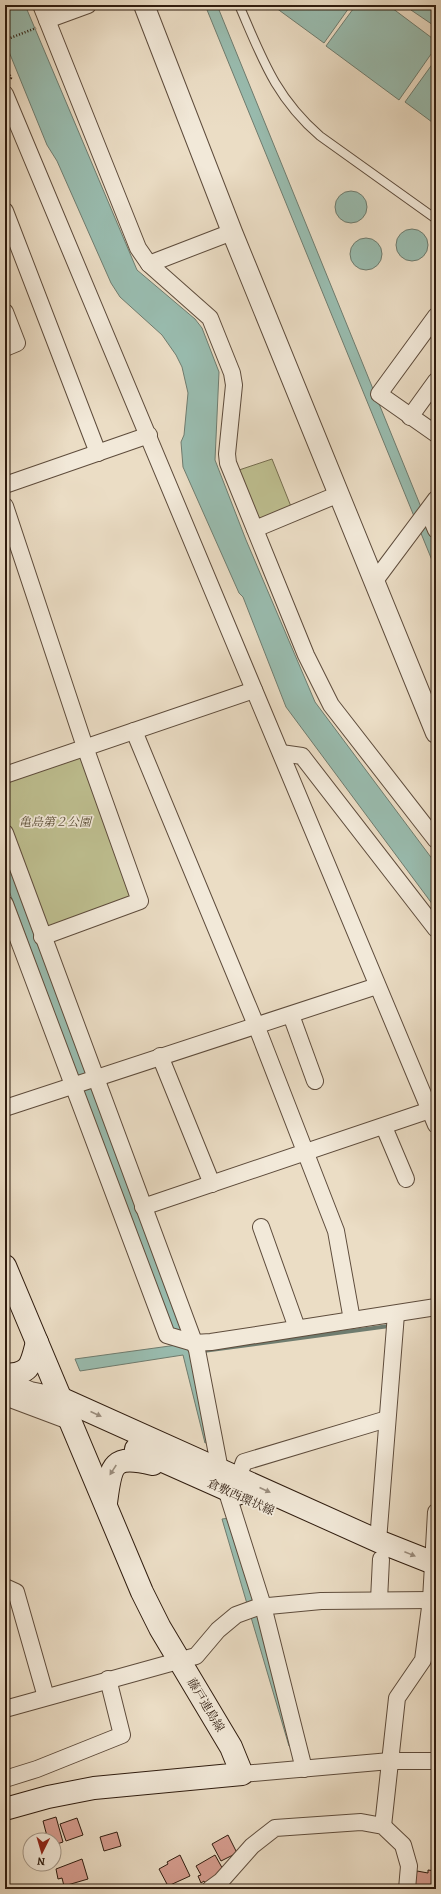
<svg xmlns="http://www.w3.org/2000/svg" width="441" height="1894" viewBox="0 0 441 1894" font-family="Alegreya,'Noto Serif JP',serif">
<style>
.green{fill:#bebf90;stroke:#766e50}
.water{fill:#99bcaf;stroke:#6f7c6f}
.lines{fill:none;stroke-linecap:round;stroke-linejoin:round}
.stream{stroke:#6f7c6f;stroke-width:4}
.building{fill:#d79d90;stroke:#2f1c0f}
.service-casing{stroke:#5e4c3c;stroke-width:10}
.minor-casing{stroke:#5e4c3c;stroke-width:18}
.tertiary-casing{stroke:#5e4c3c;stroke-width:22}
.secondary-casing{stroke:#2f1c0f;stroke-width:24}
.path{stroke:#2f1c0f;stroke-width:2.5;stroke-dasharray:1 2;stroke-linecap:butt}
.service{stroke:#f2e9d9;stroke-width:8}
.minor{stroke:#f2e9d9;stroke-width:16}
.tertiary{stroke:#f2e9d9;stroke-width:20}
.secondary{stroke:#f2e9d9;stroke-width:22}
.oneway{fill:#9a8d7e}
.labels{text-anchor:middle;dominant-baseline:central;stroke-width:3.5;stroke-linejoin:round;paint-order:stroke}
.park-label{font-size:12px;font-style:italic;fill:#5a4d36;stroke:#f2e9d9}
.street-label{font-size:12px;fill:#2f1c0f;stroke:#f2e9d9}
</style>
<rect width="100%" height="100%" fill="#ebddc5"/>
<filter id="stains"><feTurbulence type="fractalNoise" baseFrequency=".005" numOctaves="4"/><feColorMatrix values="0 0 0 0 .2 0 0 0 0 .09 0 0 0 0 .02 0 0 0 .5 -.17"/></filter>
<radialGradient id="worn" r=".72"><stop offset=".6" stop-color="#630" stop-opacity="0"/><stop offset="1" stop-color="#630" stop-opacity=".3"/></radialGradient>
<!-- green -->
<g class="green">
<polygon points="272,459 292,509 266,519 257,517 239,470"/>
<polygon points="76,757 84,759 135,896 49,928 5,825 5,782"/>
</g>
<!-- water -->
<g class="water">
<polygon points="5,5 25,5 137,270 195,319 202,328 219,372 215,460 246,540 315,702 436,864 436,909 286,707 243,597 239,593 183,467 181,442 184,435 188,393 182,367 176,355 162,335 120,297 111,283 57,161 47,145 5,42"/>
<polygon points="205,5 217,5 436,544 436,570"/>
<polygon points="272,5 351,5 324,43"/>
<polygon points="356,5 388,5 436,41 436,47 399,100 326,46"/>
<polygon points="415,5 436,5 436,27 411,10"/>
<polygon points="436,59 436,125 405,102"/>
<circle cx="351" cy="207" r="16"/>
<circle cx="412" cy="245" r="16"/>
<circle cx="366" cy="254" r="16"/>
<polygon points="5,850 190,1349 210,1441 205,1443 183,1355 80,1371 75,1359 177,1345 5,880"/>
<polygon points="230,1518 295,1745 289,1746 222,1519"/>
</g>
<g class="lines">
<!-- stream -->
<polyline class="stream" points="203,1351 389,1326"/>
</g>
<!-- building -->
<g class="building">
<polygon points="56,1817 63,1842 54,1845 54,1840 48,1840 43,1821"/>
<polygon points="77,1818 83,1835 66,1841 60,1824"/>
<polygon points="117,1832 121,1846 104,1851 100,1837"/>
<polygon points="228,1835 237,1853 221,1861 212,1844"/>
<polygon points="180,1855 190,1876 168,1886 159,1869 168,1864 167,1862"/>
<polygon points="215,1855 225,1873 205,1883 204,1881 201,1883 198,1876 201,1875 196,1866"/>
<polygon points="82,1859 88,1879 64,1886 62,1878 58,1879 56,1869"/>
<polygon points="428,1870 436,1871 436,1889 413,1888 417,1871 428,1873"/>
</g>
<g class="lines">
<defs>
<path id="service" d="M239 5C262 58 275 97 320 136L436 219"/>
<g id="minor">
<polyline points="41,5 138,248 149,264 210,318 232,373 234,385 227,454 228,463 306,655 331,705 436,840"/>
<polyline points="47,20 88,5"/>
<polyline points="5,94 436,1125"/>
<polyline points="5,211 98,453"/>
<polyline points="149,264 232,232"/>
<polyline points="5,312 17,343 5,348"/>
<polyline points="436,316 379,394 436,434"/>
<polyline points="410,417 436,381"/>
<polyline points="5,485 149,435"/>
<polyline points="5,506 85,747 140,901 42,937"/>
<polyline points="428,511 436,530"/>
<polyline points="255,529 339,494"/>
<polyline points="374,582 436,499"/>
<polyline points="134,731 256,1025 336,1231 352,1320"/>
<polyline points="281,753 302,756 436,929"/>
<polyline points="5,775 254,690"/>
<polyline points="5,833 197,1350 220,1470 263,1606 304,1769"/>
<polyline points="5,904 167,1335 194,1343 211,1342 436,1307"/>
<polyline points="291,1015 315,1081"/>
<polyline points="160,1056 212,1184"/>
<polyline points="5,1108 377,986"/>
<polyline points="384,1127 406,1179"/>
<polyline points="143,1207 430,1110"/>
<polyline points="261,1227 297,1328"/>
<polyline points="238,1478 244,1462 387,1419"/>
<polyline points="378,1541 396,1314"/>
<polyline points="5,1587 16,1592 46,1697"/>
<polyline points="379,1600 381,1559"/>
<polyline points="5,1709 196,1656 218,1630 236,1615 258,1607 321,1601 431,1600"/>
<polyline points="242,1774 390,1761 436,1761"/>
<polyline points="5,1779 37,1769 122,1735 108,1679"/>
<polyline points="383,1826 397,1698 423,1660 431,1600 436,1512"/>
<polyline points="210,1889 221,1881 252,1846 275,1828 361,1822 383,1826 403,1845 409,1866 407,1889"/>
</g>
<g id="tertiary">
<polyline points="144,5 232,232 436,733"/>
<polyline points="16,1386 30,1392 60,1398"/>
<polyline points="5,1395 69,1419"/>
</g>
<g id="secondary">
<polyline points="5,1266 142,1592 160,1628 231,1747 242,1774 94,1788 48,1797 5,1809"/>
<path d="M5 1375C31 1374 31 1365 37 1342"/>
<polyline points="60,1398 378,1541 436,1564"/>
<polyline points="136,1449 237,1494"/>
<path d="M106 1503C111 1465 111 1454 153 1464"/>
</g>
</defs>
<!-- service casing -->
<use href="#service" class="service-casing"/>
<!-- minor casing -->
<use href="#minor" class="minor-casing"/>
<!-- tertiary casing -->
<use href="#tertiary" class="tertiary-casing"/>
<!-- secondary casing -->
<use href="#secondary" class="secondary-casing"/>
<!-- path -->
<g class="path">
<polyline points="5,40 36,28"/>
<polyline points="5,64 11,78 8,80"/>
</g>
<!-- service -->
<use href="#service" class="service"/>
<!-- minor -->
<use href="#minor" class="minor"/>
<!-- tertiary -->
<use href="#tertiary" class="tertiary"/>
<!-- secondary -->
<use href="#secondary" class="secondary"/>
</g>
<!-- one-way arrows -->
<defs><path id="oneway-solid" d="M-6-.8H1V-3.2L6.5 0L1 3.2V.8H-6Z"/></defs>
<g class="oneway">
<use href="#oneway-solid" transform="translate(96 1414) rotate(24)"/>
<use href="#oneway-solid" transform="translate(113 1470) rotate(123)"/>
<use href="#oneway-solid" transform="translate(265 1490) rotate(24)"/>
<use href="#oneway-solid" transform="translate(410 1554) rotate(22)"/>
</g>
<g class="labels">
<!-- park labels -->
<g class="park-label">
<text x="55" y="822">亀島第２公園</text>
</g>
<!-- street labels -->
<g class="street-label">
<text transform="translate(241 1497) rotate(24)">倉敷西環状線</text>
<text transform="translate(206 1705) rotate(59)">藤戸連島線</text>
</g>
</g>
<!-- margin -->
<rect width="441" height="1894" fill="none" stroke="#ebddc5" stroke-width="20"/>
<rect x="6" y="6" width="429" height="1882" fill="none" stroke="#2f1c0f" stroke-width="2"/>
<rect x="10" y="10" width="421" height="1874" fill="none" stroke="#2f1c0f"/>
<!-- north arrow -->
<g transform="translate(42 1852) rotate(185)"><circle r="19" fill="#f2e9d9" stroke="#a49788"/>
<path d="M0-3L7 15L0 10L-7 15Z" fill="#8f2418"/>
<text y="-6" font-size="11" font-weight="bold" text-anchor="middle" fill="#2f1c0f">N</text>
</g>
<rect width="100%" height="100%" filter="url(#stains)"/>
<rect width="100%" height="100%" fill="url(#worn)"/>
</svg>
